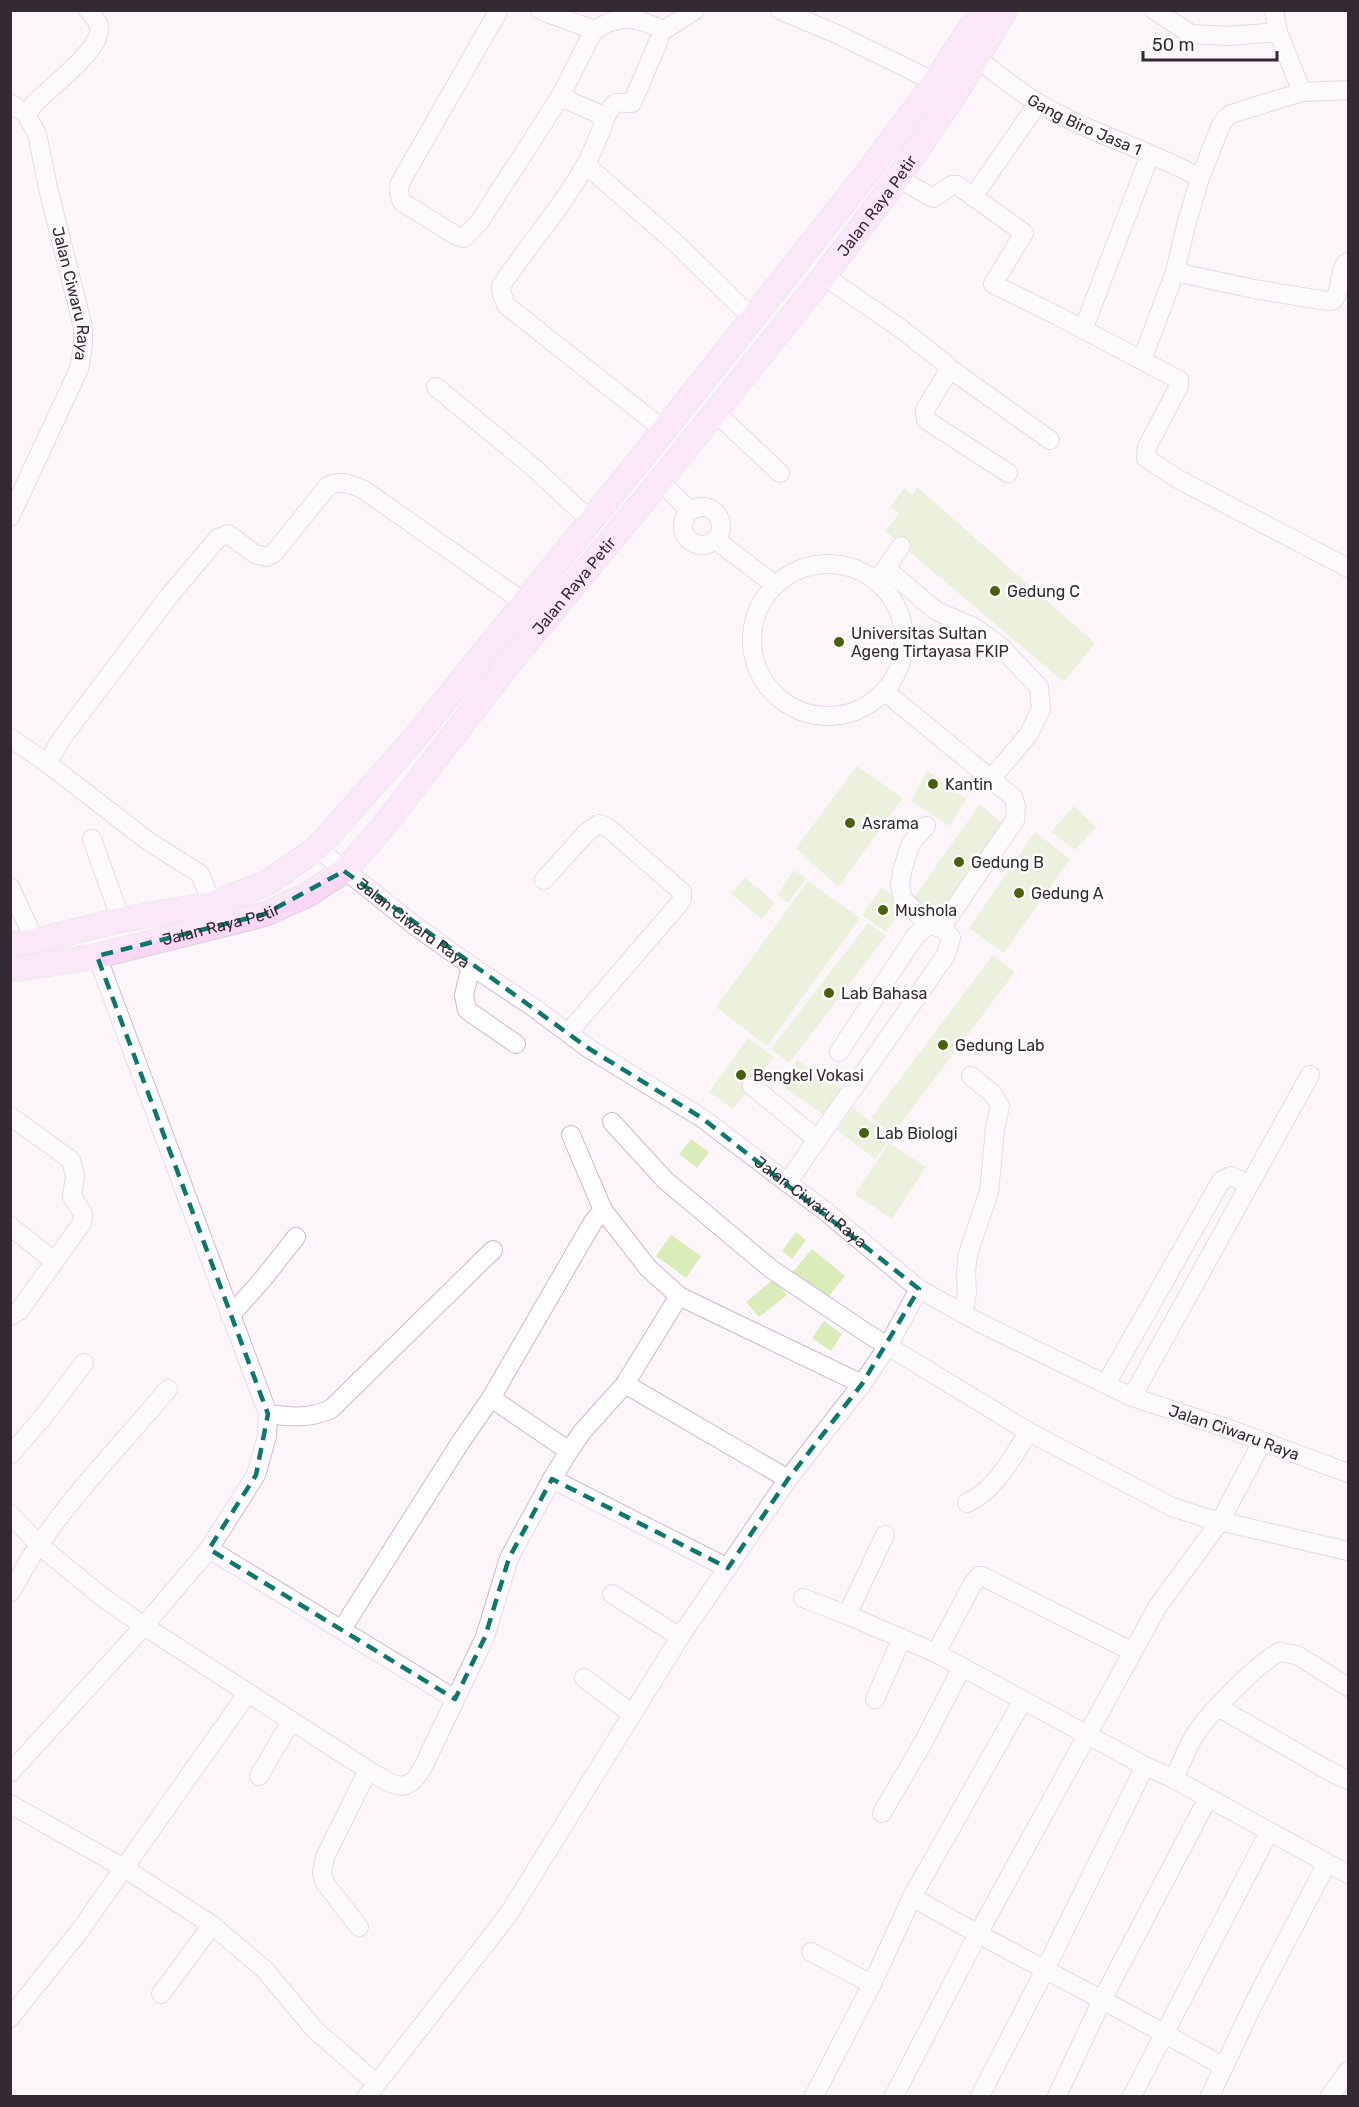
<svg xmlns="http://www.w3.org/2000/svg" width="1359" height="2107" viewBox="0 0 1359 2107" font-family="Rubik,sans-serif">
<style>
.building{fill:#d9ecb9}
.lines{fill:none;stroke-linecap:round;stroke-linejoin:round}
.minor-casing{stroke:#d2b6ce;stroke-width:20}
.major-casing{stroke:#d7d4d6;stroke-width:26}
.minor{stroke:#fff;stroke-width:18}
.major{stroke:#f9d7f5;stroke-width:24}
.marked{fill:none;stroke:#0f766e;stroke-width:4.5;stroke-dasharray:12 8;stroke-linejoin:round}
.poi-dot{fill:#4a610c;stroke:#fff;stroke-width:2}
.labels{text-anchor:middle;dominant-baseline:central;stroke-width:5;stroke-linejoin:round;paint-order:stroke}
.street-label{font-size:16px;fill:#352933;stroke:#fff}
.poi-label{font-size:16px;fill:#352933;stroke:#fff;text-anchor:start}
</style>
<rect width="100%" height="100%" fill="#fcf6fb"/>
<!-- building -->
<g class="building">
<polygon points="917,487 1095,643 1064,682 885,531 899,514 890,507 904,488 913,495"/>
<polygon points="857,766 903,798 838,887 796,848"/>
<polygon points="927,770 966,799 950,826 911,801"/>
<polygon points="980,804 1004,825 939,919 913,899"/>
<polygon points="1074,806 1096,827 1075,850 1051,832"/>
<polygon points="1035,832 1070,859 1004,953 969,928"/>
<polygon points="794,870 806,878 788,903 777,895"/>
<polygon points="745,877 775,903 762,919 731,894"/>
<polygon points="808,881 860,918 767,1046 716,1007"/>
<polygon points="882,887 904,906 886,932 862,915"/>
<polygon points="868,923 886,936 789,1063 771,1049"/>
<polygon points="993,955 1015,972 893,1134 871,1118"/>
<polygon points="748,1038 774,1057 733,1109 709,1092"/>
<polygon points="797,1060 848,1093 830,1119 782,1086"/>
<polygon points="853,1108 891,1137 875,1159 837,1130"/>
<polygon points="691,1139 709,1152 697,1168 679,1154"/>
<polygon points="889,1143 926,1167 892,1219 855,1194"/>
<polygon points="796,1232 806,1240 792,1259 782,1251"/>
<polygon points="671,1235 701,1256 686,1278 656,1256"/>
<polygon points="812,1249 845,1276 825,1301 791,1274"/>
<polygon points="774,1279 787,1295 759,1317 746,1302"/>
<polygon points="824,1321 842,1334 831,1351 812,1338"/>
</g>
<g class="lines">
<defs>
<g id="minor">
<polyline points="499,10 400,183 399,192 402,202 455,235 464,238 480,221 560,97 594,30 610,22 626,18 644,22 664,30 695,10"/>
<polyline points="540,10 594,30"/>
<polyline points="780,10 839,35 935,82"/>
<polyline points="1154,10 1191,34 1229,36 1278,32"/>
<polyline points="1274,10 1278,32 1302,92 1348,90"/>
<path id="s1" d="M976 58C997 73 1017 91 1040 104 1091 134 1148 149 1200 178"/>
<path d="M560 97 606 117C615 99 614 103 632 103L659 40"/>
<path id="s2" d="M10 103 26 114 37 134 49 192 83 327V346L79 369 10 517"/>
<path d="M26 114C30 110 33 104 38 100 51 87 104 47 99 26 97 21 92 14 88 10"/>
<path d="M606 117C600 133 594 149 586 164 562 208 528 245 501 286L502 295 507 306 664 430"/>
<polyline points="586,165 679,246 752,318"/>
<polyline points="898,178 933,198 952,185 957,185 1024,233 993,284 1058,316 1179,380 1179,386 1147,447 1146,458 1178,479 1348,568"/>
<polyline points="973,197 1038,103"/>
<path d="M1175 272 1254 289 1327 301 1334 300C1341 289 1339 275 1345 264L1348 262"/>
<polyline points="824,276 900,328 947,365 948,372 925,410 926,420 1008,473"/>
<polyline points="1083,330 1150,155"/>
<polyline points="1142,360 1175,272 1186,225 1200,178 1221,125 1226,118 1231,114 1302,92"/>
<polyline points="949,368 1050,440"/>
<polyline points="436,387 533,467 591,521"/>
<polyline points="715,412 780,473"/>
<polyline points="660,481 690,511"/>
<circle cx="702" cy="526" r="19"/>
<polyline points="716,540 775,585"/>
<circle cx="828" cy="640" r="76"/>
<polyline points="886,568 936,611 974,627 1002,648 1039,687 1041,709 1029,734 991,779"/>
<polyline points="880,577 901,546"/>
<polyline points="884,691 1013,797 1016,806 1015,820 941,928"/>
<polyline points="10,738 47,763 148,841 200,874 212,904"/>
<path d="M47 763 62 738 170 595 218 538 228 534 255 554 267 557 274 553 328 486C342 480 351 484 364 490L525 603"/>
<polyline points="926,826 911,843 902,871 900,886 903,899 929,925"/>
<polyline points="92,839 121,920"/>
<path id="s3" d="M317 848 414 925 471 966 533 1007 588 1048 702 1118 825 1211 919 1289 982 1324 1132 1397 1229 1429 1348 1473"/>
<polyline points="544,880 588,831 599,824 606,826 682,892 682,899 678,905 568,1033"/>
<polyline points="10,887 35,941"/>
<polyline points="97,956 268,1414 267,1436 256,1475 209,1549"/>
<polyline points="471,966 464,995 467,1010 516,1044"/>
<polyline points="752,1086 818,1140"/>
<polyline points="10,1116 71,1160 75,1176 72,1196 83,1214 82,1223 19,1311 10,1316"/>
<polyline points="612,1122 665,1180 771,1269 868,1334 1029,1432"/>
<path d="M787 1183 946 955 951 938C945 929 940 927 929 925L916 935 839 1052"/>
<polyline points="603,1210 648,1268 679,1296 862,1384"/>
<polyline points="10,1226 54,1261"/>
<polyline points="963,1314 967,1293 966,1272 968,1254 989,1192 995,1129 1000,1106 993,1094 971,1076"/>
<polyline points="230,1316 263,1279 296,1237"/>
<polyline points="625,1384 679,1296"/>
<polyline points="1106,1384 1221,1181 1231,1176 1248,1184"/>
<polyline points="1132,1397 1310,1075"/>
<polyline points="491,1398 569,1451"/>
<path d="M268 1414C290 1417 310 1419 331 1409L493 1250"/>
<polyline points="10,1455 43,1417 84,1363"/>
<polyline points="552,1479 728,1568"/>
<path d="M967 1503C996 1490 1012 1457 1029 1432L1172 1507 1206 1518 1348 1551"/>
<path d="M10 1514 39 1545 101 1596 144 1626 368 1770C393 1785 407 1798 424 1765L485 1637 509 1558 552 1479 569 1451 582 1432 625 1384 788 1479"/>
<polyline points="885,1535 847,1615 936,1653"/>
<path d="M10 1593C20 1577 28 1560 39 1545 77 1489 125 1441 168 1389"/>
<polyline points="612,1594 680,1637"/>
<polyline points="803,1598 847,1615"/>
<polyline points="342,1629 460,1443 491,1398 593,1222 603,1210 571,1135"/>
<polyline points="1133,1652 982,1576 979,1576 972,1585 936,1653 1145,1766 1174,1779"/>
<polyline points="584,1678 632,1714"/>
<polyline points="875,1699 902,1638"/>
<polyline points="1218,1707 1329,1771 1348,1780"/>
<polyline points="10,1773 144,1626 209,1549 455,1699"/>
<polyline points="259,1776 291,1721"/>
<polyline points="10,1804 124,1868 212,1925 265,1970 315,2030 377,2084"/>
<polyline points="882,1813 924,1741 962,1667"/>
<path d="M1327 1863 1174 1779C1181 1764 1187 1747 1196 1733 1211 1711 1256 1665 1279 1652L1297 1655 1348 1687"/>
<path d="M912 1897C1015 1956 1122 2008 1224 2067"/>
<polyline points="359,1927 325,1883 322,1873 325,1857 368,1770"/>
<polyline points="811,1952 872,1984"/>
<polyline points="161,1994 212,1925"/>
<polyline points="10,2018 78,1933 247,1694"/>
<polyline points="367,2096 508,1915 680,1637 788,1479 862,1384 888,1346 919,1289"/>
<polyline points="814,2096 872,1984 912,1897 1023,1700"/>
<polyline points="894,2096 978,1934 1158,1606 1221,1520 1262,1442"/>
<polyline points="980,2096 1045,1970 1145,1766"/>
<polyline points="1057,2096 1102,2000 1208,1798"/>
<polyline points="1132,2096 1269,1832"/>
<polyline points="1210,2096 1255,2001 1327,1863 1348,1874"/>
<polyline points="1330,2096 1348,2071"/>
</g>
<g id="major">
<polyline points="10,945 35,941 121,920 212,904 267,883 317,848 414,739 664,430 868,172 935,82 982,10"/>
<path id="s4" d="M10 970 97 956 265 914 307 895 344 871 383 827 503 671 660 481 824 276 898 178 954 96 1005 10"/>
</g>
</defs>
<!-- minor casing -->
<use href="#minor" class="minor-casing"/>
<!-- major casing -->
<use href="#major" class="major-casing"/>
<!-- minor -->
<use href="#minor" class="minor"/>
<!-- major -->
<use href="#major" class="major"/>
</g>
<!-- marked area -->
<path d="M0 0H1359V2107H0ZM344 871 588 1048 702 1118 919 1289 862 1384 788 1479 728 1568 552 1479 509 1558 485 1637 455 1699 209 1549 256 1475 268 1414 97 956 265 914Z" fill="#fcf6fb" fill-opacity=".55" fill-rule="evenodd"/>
<path class="marked" d="M344 871 588 1048 702 1118 919 1289 862 1384 788 1479 728 1568 552 1479 509 1558 485 1637 455 1699 209 1549 256 1475 268 1414 97 956 265 914Z"/>
<!-- markers -->
<g class="poi-dot">
<circle cx="995" cy="591" r="6"/>
<circle cx="839" cy="642" r="6"/>
<circle cx="933" cy="784" r="6"/>
<circle cx="850" cy="823" r="6"/>
<circle cx="959" cy="862" r="6"/>
<circle cx="1019" cy="893" r="6"/>
<circle cx="883" cy="910" r="6"/>
<circle cx="829" cy="993" r="6"/>
<circle cx="943" cy="1045" r="6"/>
<circle cx="741" cy="1075" r="6"/>
<circle cx="864" cy="1133" r="6"/>
</g>
<g class="labels">
<!-- street labels -->
<g class="street-label">
<text stroke="none"><textPath href="#s1" startOffset="128">Gang Biro Jasa 1</textPath></text>
<text stroke="none"><textPath href="#s4" startOffset="1204">Jalan Raya Petir</textPath></text>
<text stroke="none"><textPath href="#s2" startOffset="206">Jalan Ciwaru Raya</textPath></text>
<text stroke="none"><textPath href="#s4" startOffset="718">Jalan Raya Petir</textPath></text>
<text stroke="none"><textPath href="#s4" startOffset="216">Jalan Raya Petir</textPath></text>
<text stroke="none"><textPath href="#s3" startOffset="122">Jalan Ciwaru Raya</textPath></text>
<text stroke="none"><textPath href="#s3" startOffset="608">Jalan Ciwaru Raya</textPath></text>
<text stroke="none"><textPath href="#s3" startOffset="1094">Jalan Ciwaru Raya</textPath></text>
</g>
<!-- poi labels -->
<g class="poi-label">
<text x="1007" y="591">Gedung C</text>
<text x="851" y="633">Universitas Sultan<tspan x="851" dy="18">Ageng Tirtayasa FKIP</tspan></text>
<text x="945" y="784">Kantin</text>
<text x="862" y="823">Asrama</text>
<text x="971" y="862">Gedung B</text>
<text x="1031" y="893">Gedung A</text>
<text x="895" y="910">Mushola</text>
<text x="841" y="993">Lab Bahasa</text>
<text x="955" y="1045">Gedung Lab</text>
<text x="753" y="1075">Bengkel Vokasi</text>
<text x="876" y="1133">Lab Biologi</text>
</g>
</g>
<!-- border -->
<rect width="1359" height="2107" fill="none" stroke="#352933" stroke-width="24"/>
<!-- scale -->
<path d="M1143 51v9h134v-9" fill="none" stroke="#352933" stroke-width="3"/>
<text x="1152" y="51" font-size="18" fill="#352933" stroke="#ffffff" stroke-width="4.5" paint-order="stroke">50 m</text>
</svg>
